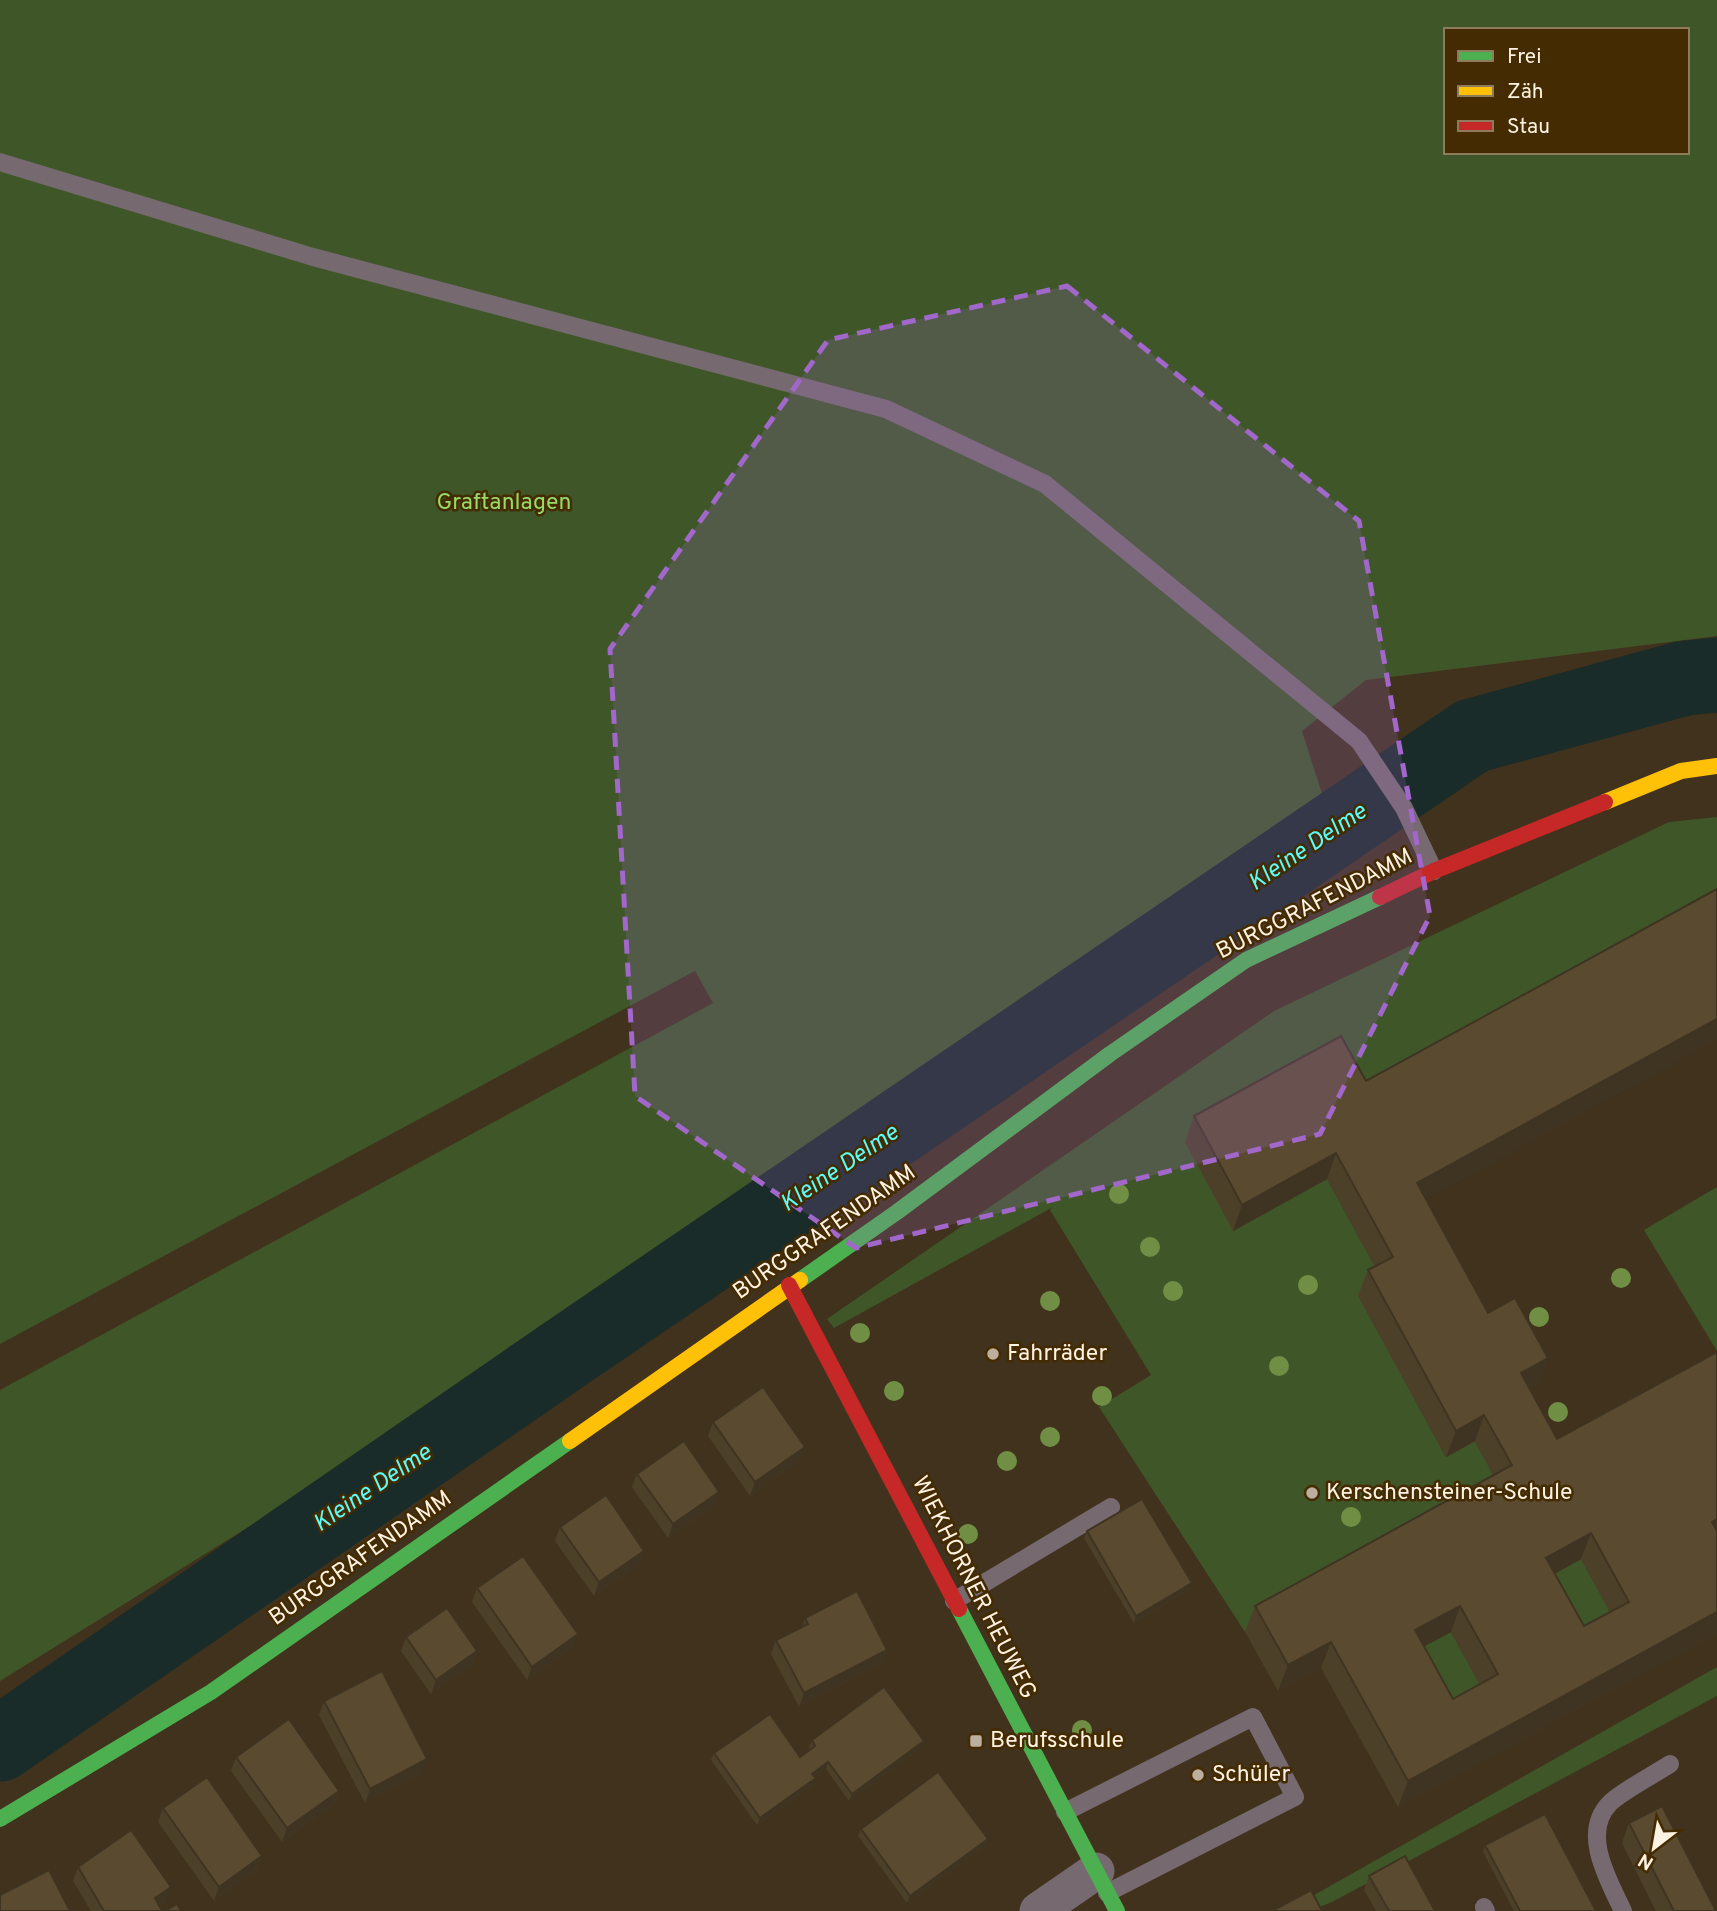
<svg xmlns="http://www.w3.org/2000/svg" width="1717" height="1911" viewBox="0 0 1717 1911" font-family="Overpass,sans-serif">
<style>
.green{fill:#3f5728;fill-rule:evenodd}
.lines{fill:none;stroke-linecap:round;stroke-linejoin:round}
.river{stroke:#1a2c29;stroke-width:75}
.lane{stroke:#766970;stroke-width:18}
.street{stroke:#766970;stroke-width:37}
.fast{stroke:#4caf50;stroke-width:16}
.slow{stroke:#ffc107;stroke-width:16}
.jam{stroke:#c62828;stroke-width:16}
.tree{fill:#708f45}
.wall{fill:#4d4029;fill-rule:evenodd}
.shaded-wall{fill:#3f3422}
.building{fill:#5a4b30;stroke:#3f3422;stroke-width:2;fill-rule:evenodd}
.marked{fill:#a267ca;fill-opacity:0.2;stroke:#a267ca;stroke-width:5;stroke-dasharray:14 9;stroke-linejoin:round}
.poi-dot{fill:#bcaf9d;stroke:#442b01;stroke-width:2.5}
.labels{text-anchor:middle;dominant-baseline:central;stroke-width:5;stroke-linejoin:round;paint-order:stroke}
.park-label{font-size:23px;fill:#97db67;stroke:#442b01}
.street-label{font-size:23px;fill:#fef2e3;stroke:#442b01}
.poi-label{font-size:23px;fill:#fef2e3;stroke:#442b01;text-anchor:start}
.water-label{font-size:24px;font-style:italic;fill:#5cfaf8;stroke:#442b01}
</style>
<rect width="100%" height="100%" fill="#40321c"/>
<!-- green -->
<g class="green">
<path d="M0 0H1717V636L1366 680 1302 731 1327 809 998 1034 786 1194 0 1681V1390L713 1003 695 971 0 1344ZM1446 30H1687V152H1446Z"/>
<polygon points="1717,817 1717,910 1233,1231 1327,1179 1384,1283 1359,1297 1446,1457 1475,1441 1502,1491 1245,1632 1099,1407 1151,1375 1050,1210 1053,1207 834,1328 827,1319 1274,1011 1669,822"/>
<polygon points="1717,1187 1717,1351 1644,1230"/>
<polygon points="1581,1559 1619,1628 1574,1652 1536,1584"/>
<polygon points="1451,1632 1489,1701 1444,1726 1406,1656"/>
<polygon points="1717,1667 1717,1696 1332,1902 1310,1911 1286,1911"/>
</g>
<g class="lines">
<!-- river -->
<polyline class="river" points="0,1744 565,1354 1472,736 1685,678 1717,675"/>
<!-- lane -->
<g class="lane">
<polyline points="0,162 313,257 886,409 1045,484 1359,741 1404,808 1434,871"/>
<polyline points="954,1601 1111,1507"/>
<polyline points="1065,1812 1253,1717 1295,1797 1107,1893"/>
<polyline points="1484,1907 1486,1911"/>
<path d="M1623 1911C1609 1881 1580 1833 1610 1803 1622 1791 1655 1774 1670 1764"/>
</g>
<!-- street -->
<polyline class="street" points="1038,1911 1096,1871"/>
<!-- fast -->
<g class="fast">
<polyline points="800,1280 897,1212 1110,1054 1246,960 1380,897"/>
<polyline points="959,1609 1117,1911"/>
<polyline points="0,1819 211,1692 570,1441"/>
</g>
<!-- slow -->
<g class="slow">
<polyline points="1605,802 1681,771 1717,766"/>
<polyline points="570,1441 800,1280"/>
</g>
<!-- jam -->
<g class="jam">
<polyline points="1380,897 1434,871 1605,802"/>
<polyline points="789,1285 959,1609"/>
</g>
</g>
<!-- trees -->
<g class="tree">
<circle cx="1119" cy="1194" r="10"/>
<circle cx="1150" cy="1247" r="10"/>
<circle cx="1621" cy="1278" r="10"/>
<circle cx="1308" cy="1285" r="10"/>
<circle cx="1173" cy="1291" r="10"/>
<circle cx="1050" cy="1301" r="10"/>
<circle cx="1539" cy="1317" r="10"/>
<circle cx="860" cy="1333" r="10"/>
<circle cx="1279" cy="1366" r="10"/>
<circle cx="894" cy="1391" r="10"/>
<circle cx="1102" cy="1396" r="10"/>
<circle cx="1558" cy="1412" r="10"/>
<circle cx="1050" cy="1437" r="10"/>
<circle cx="1007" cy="1461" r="10"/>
<circle cx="1351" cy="1517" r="10"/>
<circle cx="968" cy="1534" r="10"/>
<circle cx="1082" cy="1730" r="10"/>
</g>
<!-- wall -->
<g class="wall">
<path d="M1341 1036 1425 1200 1488 1313 1548 1358 1538 1384 1529 1389 1557 1439 1717 1633 1398 1807 1321 1668 1278 1691 1245 1632 1255 1606 1493 1475 1475 1441 1446 1457 1358 1296 1368 1270 1375 1267 1327 1179 1233 1231 1185 1142 1194 1116ZM1581 1559 1610 1612 1584 1626 1555 1574ZM1451 1632 1480 1685 1453 1699 1424 1646Z"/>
<polygon points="713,1422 800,1461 750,1496 708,1436"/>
<polygon points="637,1474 719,1492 714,1506 668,1538 632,1487"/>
<polygon points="560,1527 644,1551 639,1565 594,1596 555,1541"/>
<polygon points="1087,1531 1189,1590 1134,1623 1084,1538"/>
<polygon points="477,1588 573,1648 527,1680 472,1602"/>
<polygon points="805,1618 887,1650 882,1664 799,1707 771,1654 776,1640 802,1627"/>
<polygon points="406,1637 477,1651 472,1665 431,1694 401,1651"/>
<polygon points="324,1701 422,1773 365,1803 319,1715"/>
<polygon points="812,1740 921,1748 849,1801 826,1769 815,1777 813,1785 757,1825 711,1760 714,1753 800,1757 810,1749 809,1747"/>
<polygon points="236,1757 339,1791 334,1805 282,1842 231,1771"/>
<polygon points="163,1808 262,1856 257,1870 214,1901 158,1822"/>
<polygon points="1629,1823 1716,1911 1656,1911 1622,1843"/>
<polygon points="861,1829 985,1846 907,1903 858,1836"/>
<polygon points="1485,1845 1596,1911 1514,1911 1483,1852"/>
<polygon points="78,1867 166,1901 159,1906 162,1911 91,1911 73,1881"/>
<polygon points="1369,1876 1435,1911 1376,1911 1364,1890"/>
</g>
<!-- shaded-wall -->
<g class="shaded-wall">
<polygon points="1717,1019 1717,1040 1407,1210 1417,1183"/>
<polygon points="1336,1153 1327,1179 1233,1231 1242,1205"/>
<polygon points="1548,1358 1538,1384 1511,1399 1521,1373"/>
<polygon points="1484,1415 1475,1441 1446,1457 1456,1431"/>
<polygon points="805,1447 800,1461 750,1496 755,1482"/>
<polygon points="719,1492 714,1506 668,1538 673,1524"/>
<polygon points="1717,1519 1717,1540 1712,1522"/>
<polygon points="1591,1533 1581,1559 1536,1584 1546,1558"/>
<polygon points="644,1551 639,1565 594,1596 599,1582"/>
<polygon points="1192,1583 1189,1590 1134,1623 1136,1616"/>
<polygon points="1460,1606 1451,1632 1406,1656 1415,1630"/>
<polygon points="1717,1612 1717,1633 1398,1807 1408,1781"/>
<polygon points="578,1634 573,1648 527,1680 532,1667"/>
<polygon points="1331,1642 1321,1668 1278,1691 1288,1665"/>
<polygon points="887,1650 882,1664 799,1707 804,1693"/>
<polygon points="477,1651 472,1665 431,1694 436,1680"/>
<polygon points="924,1741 921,1748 849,1801 852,1794"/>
<polygon points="427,1759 422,1773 365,1803 370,1789"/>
<polygon points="828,1762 826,1769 810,1781 812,1774"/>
<polygon points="816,1778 813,1785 757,1825 760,1818"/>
<polygon points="339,1791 334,1805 282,1842 287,1828"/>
<polygon points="988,1839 985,1846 907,1903 910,1896"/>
<polygon points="262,1856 257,1870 214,1901 219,1887"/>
<polygon points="171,1887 166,1901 151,1911 155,1898"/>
</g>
<!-- building -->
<g class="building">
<path d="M1717 889V1019L1417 1183 1488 1313 1515 1298 1548 1358 1521 1373 1557 1439 1717 1352V1519L1712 1522 1717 1531V1612L1408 1781 1331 1642 1288 1665 1255 1606 1512 1465 1484 1415 1456 1431 1368 1270 1393 1257 1336 1153 1242 1205 1194 1116 1341 1036 1366 1081ZM1591 1533 1629 1602 1584 1626 1546 1558ZM1460 1606 1498 1674 1453 1699 1415 1630Z"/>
<polygon points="763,1387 805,1447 755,1482 713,1422"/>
<polygon points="684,1441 719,1492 673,1524 637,1474"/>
<polygon points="606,1495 644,1551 599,1582 560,1527"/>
<polygon points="1142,1499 1192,1583 1136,1616 1087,1531"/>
<polygon points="523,1556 578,1634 532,1667 477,1588"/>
<polygon points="857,1591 887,1650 804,1693 776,1640 808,1624 805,1618"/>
<polygon points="447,1608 477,1651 436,1680 406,1637"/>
<polygon points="382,1671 427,1759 370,1789 324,1701"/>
<polygon points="884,1687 924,1741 852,1794 828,1762 812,1774 816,1778 760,1818 714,1753 770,1714 800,1757 815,1746 812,1740"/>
<polygon points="289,1719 339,1791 287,1828 236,1757"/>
<polygon points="938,1772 988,1839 910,1896 861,1829"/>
<polygon points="207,1777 262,1856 219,1887 163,1808"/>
<polygon points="1662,1806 1716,1911 1674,1911 1629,1823"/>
<polygon points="1545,1814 1596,1911 1520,1911 1485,1845"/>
<polygon points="131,1830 171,1887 155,1898 162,1911 104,1911 78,1867"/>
<polygon points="1405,1856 1435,1911 1389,1911 1369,1876"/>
<polygon points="49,1870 70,1911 0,1911 0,1895"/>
<polygon points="1311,1890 1322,1911 1272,1911"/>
<polygon points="177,1904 181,1911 165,1911"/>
</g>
<!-- marked area -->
<path class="marked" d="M1067 286 1359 521 1430 916 1320 1134 856 1248 635 1096 610 649 828 340Z"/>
<!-- markers -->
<g class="poi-dot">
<circle cx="993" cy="1354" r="7"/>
<circle cx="1312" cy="1493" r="7"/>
<rect x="969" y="1734" width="14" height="14" rx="3.5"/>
<circle cx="1198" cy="1775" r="7"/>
</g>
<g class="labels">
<!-- park labels -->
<g class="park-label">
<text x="504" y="503">Graftanlagen</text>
</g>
<!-- street labels -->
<g class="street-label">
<text transform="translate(1315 905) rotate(-27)">BURGGRAFENDAMM</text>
<text transform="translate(825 1233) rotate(-35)">BURGGRAFENDAMM</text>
<text transform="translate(361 1559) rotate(-35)">BURGGRAFENDAMM</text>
<text transform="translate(973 1588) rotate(63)">WIEKHORNER HEUWEG</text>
</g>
<!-- poi labels -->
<g class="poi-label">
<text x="1007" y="1354">Fahrräder</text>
<text x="1326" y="1493">Kerschensteiner-Schule</text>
<text x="990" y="1741">Berufsschule</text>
<text x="1212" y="1775">Schüler</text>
</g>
<!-- water labels -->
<g class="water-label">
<text transform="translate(1308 848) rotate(-34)">Kleine Delme</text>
<text transform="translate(840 1169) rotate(-34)">Kleine Delme</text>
<text transform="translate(373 1489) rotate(-34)">Kleine Delme</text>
</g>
</g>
<!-- legend -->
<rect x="1444" y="28" width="245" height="126" fill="#442b01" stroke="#8e7b5b" stroke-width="2"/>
<rect x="1458" y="51" width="35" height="10" fill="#4caf50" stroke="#8e7b5b" stroke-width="2"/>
<text x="1507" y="63" font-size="21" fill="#fef2e3">Frei</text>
<rect x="1458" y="86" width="35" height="10" fill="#ffc107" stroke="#8e7b5b" stroke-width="2"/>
<text x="1507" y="98" font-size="21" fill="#fef2e3">Zäh</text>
<rect x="1458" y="121" width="35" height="10" fill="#c62828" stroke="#8e7b5b" stroke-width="2"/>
<text x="1507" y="133" font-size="21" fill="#fef2e3">Stau</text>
<!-- north arrow -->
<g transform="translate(1654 1848) rotate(211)" stroke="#442b01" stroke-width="5" paint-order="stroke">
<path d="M0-5L12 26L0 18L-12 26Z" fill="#fef2e3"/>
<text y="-10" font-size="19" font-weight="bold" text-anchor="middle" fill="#fef2e3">N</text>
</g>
</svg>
